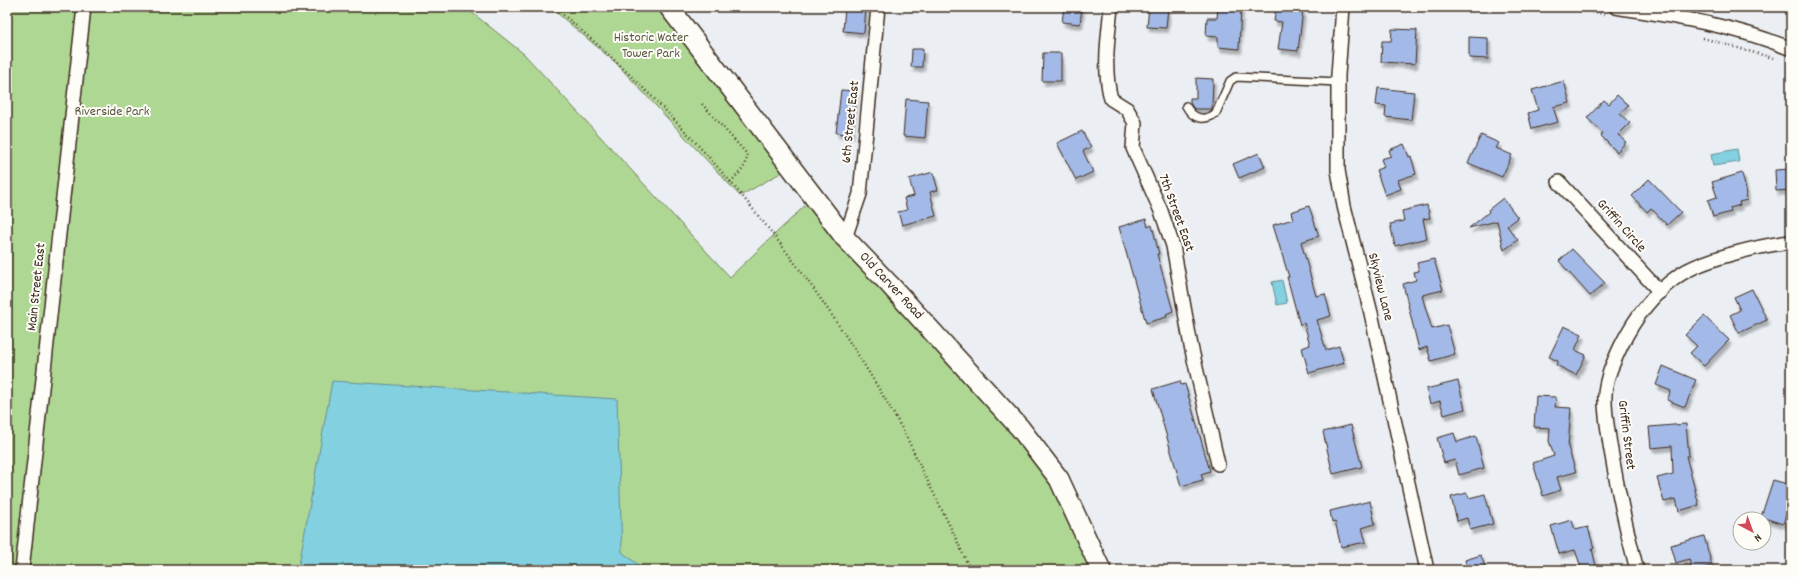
<svg xmlns="http://www.w3.org/2000/svg" width="1798" height="577" viewBox="0 0 1798 577" font-family="Dekko,sans-serif">
<style>
.green{fill:#afd794;stroke:#758059}
.water{fill:#82d0e0;stroke:#668e92}
.building{fill:#a3b9e7;stroke:#3b2a1e;filter:url(#shadow)}
.lines{fill:none;stroke-linecap:round;stroke-linejoin:round}
.lane-casing{stroke:#3b2a1e;stroke-width:10}
.street-casing{stroke:#3b2a1e;stroke-width:16}
.secondary-casing{stroke:#3b2a1e;stroke-width:22}
.path{stroke:#3b2a1e;stroke-width:2.5;stroke-dasharray:1 3;stroke-linecap:butt}
.lane{stroke:#fdfcf7;stroke-width:7}
.street{stroke:#fdfcf7;stroke-width:13}
.secondary{stroke:#fdfcf7;stroke-width:19}
.labels{text-anchor:middle;dominant-baseline:central;stroke-width:4;stroke-linejoin:round;paint-order:stroke}
.park-label{font-size:14px;fill:#58553c;stroke:#fdfcf7}
.street-label{font-size:14px;fill:#3b2a1e;stroke:#fdfcf7}
</style>
<defs>
<filter id="shadow"><feDropShadow dx="2.5" dy="4.5" stdDeviation="1" flood-color="#0004"/></filter>
</defs>
<rect width="100%" height="100%" fill="#ebeff4"/>
<filter id="ink" filterUnits="userSpaceOnUse"><feTurbulence type="fractalNoise" baseFrequency=".025" numOctaves="2"/><feDisplacementMap in="SourceGraphic" scale="8" xChannelSelector="R" yChannelSelector="G"/><feConvolveMatrix kernelMatrix="1 2 1 2 8 2 1 2 1" color-interpolation-filters="sRGB"/></filter>
<g filter="url(#ink)">
<!-- green -->
<g class="green">
<polygon points="8,7 465,7 524,54 730,277 814,197 1059,479 1095,570 7,570"/>
<polygon points="550,7 669,7 791,167 740,196 615,62"/>
</g>
<!-- water -->
<g class="water">
<polygon points="1737,149 1739,162 1713,166 1711,154"/>
<polygon points="1282,280 1287,303 1277,305 1272,282"/>
<polygon points="332,381 617,399 622,552 645,570 298,570"/>
</g>
<!-- building -->
<g class="building">
<polygon points="845,7 866,7 864,33 843,31"/>
<polygon points="1064,7 1082,8 1080,24 1062,22"/>
<polygon points="1149,7 1168,7 1166,28 1147,27"/>
<polygon points="1218,7 1241,7 1239,49 1218,47 1218,37 1206,36 1207,18 1217,18"/>
<polygon points="1276,7 1303,10 1298,51 1278,49 1282,22 1274,21"/>
<polygon points="1392,29 1417,30 1415,64 1381,62 1382,41 1391,41"/>
<polygon points="1469,37 1488,38 1488,59 1469,58"/>
<polygon points="912,49 923,49 922,67 911,67"/>
<polygon points="1043,53 1061,53 1061,81 1042,81"/>
<polygon points="1196,78 1213,79 1212,109 1194,109 1190,103 1190,98 1196,98"/>
<polygon points="1564,81 1570,103 1553,107 1558,122 1532,129 1528,113 1538,110 1532,90"/>
<polygon points="1378,88 1414,92 1411,120 1385,117 1386,106 1376,105"/>
<polygon points="841,90 856,91 851,135 836,133"/>
<polygon points="1617,95 1628,105 1620,114 1630,123 1618,135 1626,142 1617,152 1601,136 1603,133 1587,118 1604,100 1609,104"/>
<polygon points="906,99 928,101 925,138 903,136"/>
<polygon points="1082,131 1091,147 1083,151 1093,172 1076,180 1057,143"/>
<polygon points="1481,135 1499,143 1496,148 1512,155 1502,177 1468,163"/>
<polygon points="1404,144 1409,157 1411,156 1416,174 1398,180 1401,189 1385,195 1376,170 1384,167 1381,159 1391,156 1389,150"/>
<polygon points="1259,153 1265,167 1239,178 1233,164"/>
<polygon points="1791,169 1791,190 1776,191 1775,170"/>
<polygon points="933,172 938,190 930,192 936,216 902,225 898,212 907,210 904,198 914,196 909,179"/>
<polygon points="1742,173 1747,194 1746,194 1747,200 1739,202 1740,205 1730,208 1731,212 1713,217 1708,200 1717,197 1712,182"/>
<polygon points="1649,179 1681,212 1667,225 1651,208 1647,212 1632,196"/>
<polygon points="1503,198 1518,218 1507,226 1518,240 1504,250 1497,221 1469,228 1489,212 1488,210"/>
<polygon points="1427,205 1430,218 1423,219 1427,238 1395,246 1390,224 1404,221 1402,211"/>
<polygon points="1309,206 1319,236 1301,242 1316,296 1325,294 1331,316 1317,320 1326,350 1339,346 1344,363 1309,373 1302,348 1310,345 1304,323 1300,325 1287,277 1289,277 1273,225 1293,219 1291,212"/>
<polygon points="1146,219 1148,227 1152,225 1159,254 1157,254 1173,311 1166,314 1167,317 1146,323 1119,227"/>
<polygon points="1572,249 1605,283 1590,296 1559,261"/>
<polygon points="1434,259 1443,290 1422,295 1424,303 1432,329 1447,325 1455,354 1431,361 1427,347 1419,350 1403,284 1416,280 1414,272 1419,271 1417,263"/>
<polygon points="1752,289 1767,320 1739,333 1730,315 1740,310 1734,297"/>
<polygon points="1704,316 1729,340 1704,366 1690,353 1697,346 1685,335"/>
<polygon points="1564,326 1582,334 1575,350 1586,355 1576,375 1556,365 1558,361 1549,357"/>
<polygon points="1663,366 1696,380 1685,407 1667,400 1671,391 1656,385"/>
<polygon points="1180,381 1181,385 1185,384 1210,471 1201,474 1203,480 1181,486 1153,389"/>
<polygon points="1458,381 1465,409 1444,415 1440,401 1430,404 1426,389"/>
<polygon points="1536,396 1556,397 1555,407 1571,408 1568,447 1576,472 1557,477 1561,490 1543,496 1533,463 1554,456 1549,441 1550,428 1534,427"/>
<polygon points="1686,424 1689,456 1686,456 1699,505 1679,511 1676,499 1664,502 1657,478 1673,474 1672,446 1651,448 1649,427"/>
<polygon points="1351,425 1362,467 1333,474 1323,432"/>
<polygon points="1454,433 1457,442 1476,436 1484,468 1459,475 1455,460 1444,463 1437,438"/>
<polygon points="1773,480 1791,485 1791,500 1783,524 1761,517"/>
<polygon points="1467,493 1469,498 1485,494 1493,524 1470,530 1467,518 1457,521 1451,497"/>
<polygon points="1370,501 1375,524 1362,528 1366,542 1341,547 1335,521 1332,522 1330,511"/>
<polygon points="1572,520 1575,530 1588,527 1594,548 1592,549 1597,570 1582,570 1575,550 1559,554 1551,526"/>
<polygon points="1704,536 1712,566 1692,570 1689,559 1676,563 1671,545"/>
<polygon points="1481,555 1486,570 1468,570 1465,560"/>
</g>
<g class="lines">
<defs>
<path id="lane" d="M1186 106C1193 119 1204 122 1216 113L1230 81 1236 77 1338 82"/>
<g id="street">
<path d="M1111 7C1108 38 1103 69 1111 99L1127 109 1135 123 1133 148 1161 211 1173 246 1191 346 1218 464"/>
<polyline points="1343,7 1338,75 1338,170 1344,206 1371,313 1427,570"/>
<path d="M1616 7C1675 17 1735 25 1791 49"/>
<polyline points="1559,182 1660,292"/>
<polyline points="845,238 860,194 878,7"/>
<polyline points="22,570 84,7"/>
<path d="M1637 570C1626 529 1617 487 1610 445 1608 429 1604 411 1605 394 1606 377 1614 361 1621 346 1634 319 1654 293 1678 276 1702 259 1762 245 1791 242"/>
</g>
<polyline id="secondary" points="669,7 845,238 890,285 1020,428 1059,479 1101,570"/>
</defs>
<!-- lane casing -->
<use href="#lane" class="lane-casing"/>
<!-- street casing -->
<use href="#street" class="street-casing"/>
<!-- secondary casing -->
<use href="#secondary" class="secondary-casing"/>
<!-- path -->
<g class="path">
<path d="M554 7C693 123 809 265 899 423 908 439 916 457 924 474 940 506 956 537 970 570"/>
<polyline points="1560,7 1605,14"/>
<polyline points="1703,38 1773,58"/>
<path d="M702 104 747 154C747 167 739 174 730 182"/>
</g>
<!-- lane -->
<use href="#lane" class="lane"/>
<!-- street -->
<use href="#street" class="street"/>
<!-- secondary -->
<use href="#secondary" class="secondary"/>
</g>
</g>
<g class="labels">
<!-- park labels -->
<g class="park-label">
<text x="651" y="38">Historic Water<tspan x="651" dy="16">Tower Park</tspan></text>
<text x="112" y="112">Riverside Park</text>
</g>
<!-- street labels -->
<g class="street-label">
<text transform="translate(851 122) rotate(-84)">6th Street East</text>
<text transform="translate(1176 213) rotate(70)">7th Street East</text>
<text transform="translate(1621 226) rotate(48)">Griffin Circle</text>
<text transform="translate(891 286) rotate(47)">Old Carver Road</text>
<text transform="translate(37 287) rotate(-84)">Main Street East</text>
<text transform="translate(1380 287) rotate(76)">Skyview Lane</text>
<text transform="translate(1626 435) rotate(83)">Griffin Street</text>
</g>
</g>
<!-- margin -->
<rect width="1798" height="577" fill="none" stroke="#fdfcf7" stroke-width="24"/>
<rect x="12" y="12" width="1774" height="553" fill="none" stroke="#3b2a1e" stroke-width="1.5" filter="url(#ink)"/>
<!-- north arrow -->
<g transform="translate(1752 531) rotate(139)"><circle r="19" fill="#fdfcf7" stroke="#afa8a0"/>
<path d="M0-3L7 15L0 10L-7 15Z" fill="#d1495b"/>
<text y="-6" font-size="11" font-weight="bold" text-anchor="middle" fill="#3b2a1e">N</text>
</g>
</svg>
